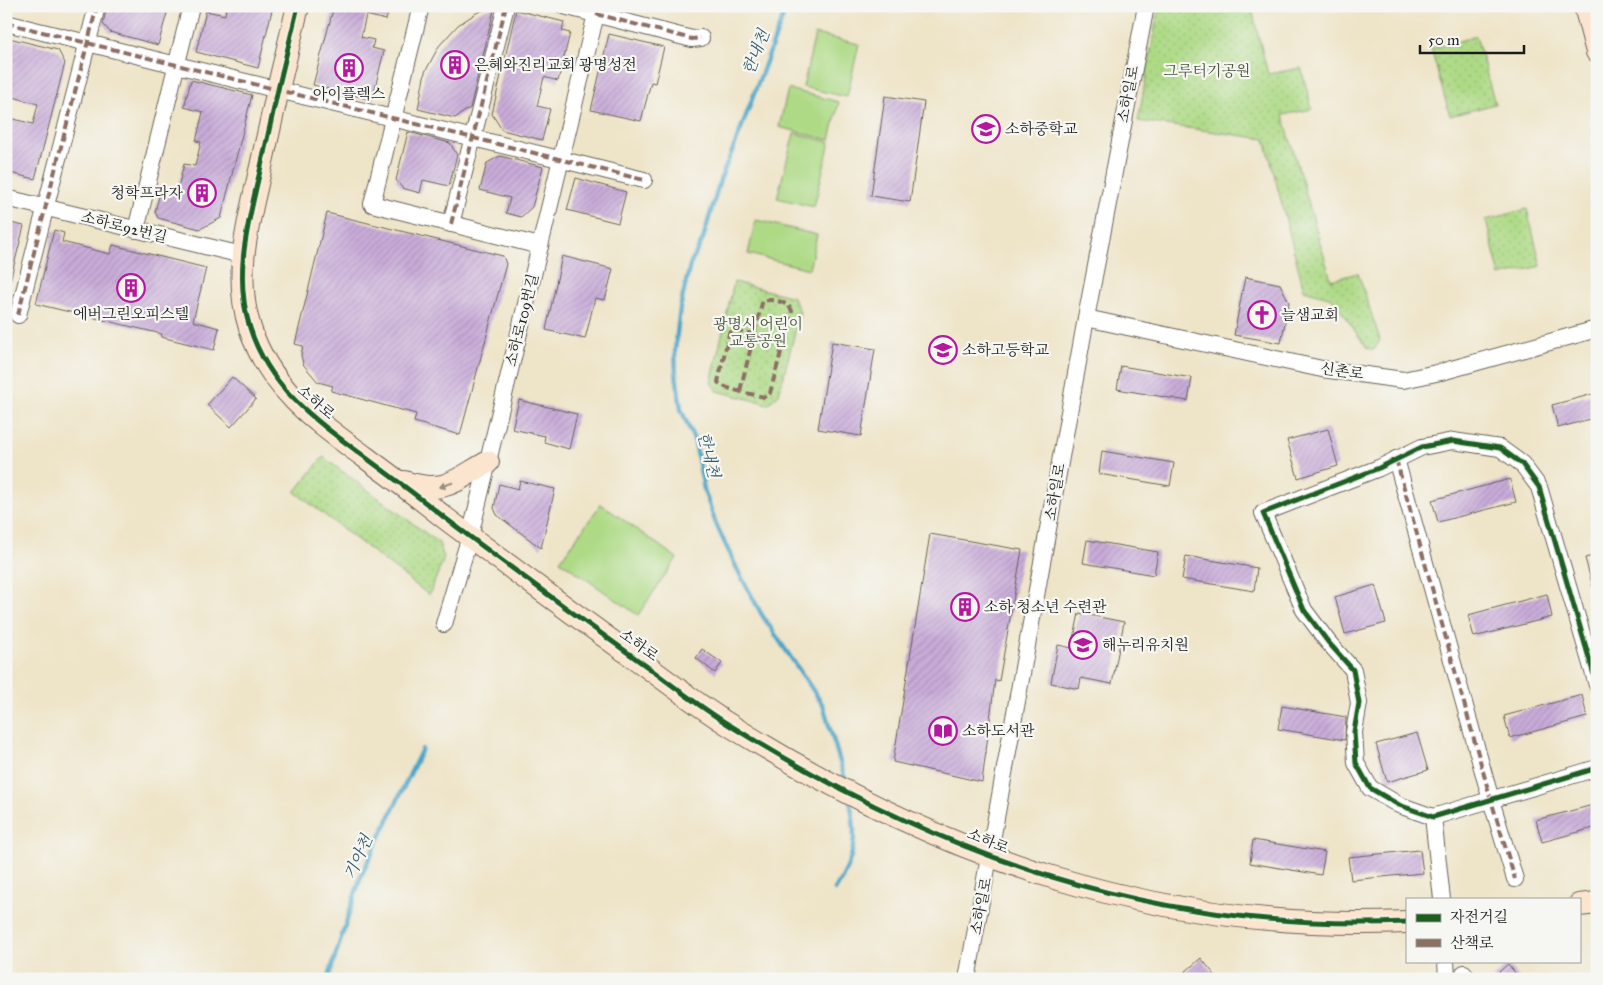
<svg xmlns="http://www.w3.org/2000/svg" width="1603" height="985" viewBox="0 0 1603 985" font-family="'IM FELL Great Primer','Noto Serif KR',serif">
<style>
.grass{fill:#aeda86;stroke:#657b51}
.park{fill:url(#park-dots);stroke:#657b51}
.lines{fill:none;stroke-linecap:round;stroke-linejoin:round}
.stream{stroke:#4aa5c8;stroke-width:4.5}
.building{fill:url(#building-hatch)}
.street-casing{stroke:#666258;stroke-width:18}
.secondary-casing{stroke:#666258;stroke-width:24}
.street{stroke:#fff;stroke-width:16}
.secondary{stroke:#fbe5cf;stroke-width:22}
.quiet{stroke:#8d6e63;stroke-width:4;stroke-dasharray:8 4;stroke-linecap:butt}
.cycleway-casing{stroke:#f6f6f2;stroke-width:8}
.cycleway{stroke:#1b5e20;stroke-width:5}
.oneway{fill:#978b7e}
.labels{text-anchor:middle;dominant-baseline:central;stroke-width:4.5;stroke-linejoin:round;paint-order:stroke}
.poi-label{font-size:15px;fill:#1c1c1c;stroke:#f6f6f2;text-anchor:start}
.park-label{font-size:15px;fill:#48553c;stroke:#f6f6f2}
.street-label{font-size:15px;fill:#1c1c1c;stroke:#f6f6f2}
.water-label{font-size:16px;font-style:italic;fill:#315a69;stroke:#f6f6f2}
</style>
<defs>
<pattern id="park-dots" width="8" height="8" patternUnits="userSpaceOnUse" patternTransform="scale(1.25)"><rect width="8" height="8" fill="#aeda86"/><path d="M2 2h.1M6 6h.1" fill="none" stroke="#95ba73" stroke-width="1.8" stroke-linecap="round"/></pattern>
<pattern id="building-hatch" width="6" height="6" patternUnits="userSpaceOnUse" patternTransform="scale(1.25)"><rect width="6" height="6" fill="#c9acd9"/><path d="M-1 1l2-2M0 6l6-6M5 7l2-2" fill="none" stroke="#ac93ba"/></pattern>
</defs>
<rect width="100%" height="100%" fill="#f6f6f2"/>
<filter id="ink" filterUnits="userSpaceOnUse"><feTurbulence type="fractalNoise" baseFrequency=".02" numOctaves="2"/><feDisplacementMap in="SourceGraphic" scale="10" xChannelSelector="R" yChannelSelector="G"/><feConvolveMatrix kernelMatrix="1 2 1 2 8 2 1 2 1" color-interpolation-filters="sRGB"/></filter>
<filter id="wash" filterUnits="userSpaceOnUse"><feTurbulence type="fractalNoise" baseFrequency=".0096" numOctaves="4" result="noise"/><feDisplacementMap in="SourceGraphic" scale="20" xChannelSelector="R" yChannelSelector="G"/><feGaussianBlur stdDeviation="1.12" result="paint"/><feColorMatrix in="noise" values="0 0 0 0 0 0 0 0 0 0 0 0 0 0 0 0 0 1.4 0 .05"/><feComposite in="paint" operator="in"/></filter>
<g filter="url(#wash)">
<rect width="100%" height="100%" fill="#eee4c8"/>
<!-- grass -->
<g class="grass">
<polygon points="815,34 859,44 847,97 803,87"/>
<polygon points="788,89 839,102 830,140 779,127"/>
<polygon points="794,133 830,142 814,207 777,198"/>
<polygon points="756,220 817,235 809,269 748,254"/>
<polygon points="601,504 677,558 638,615 560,561"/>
</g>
<!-- park -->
<g class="park">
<polygon points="1159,6 1251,6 1268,74 1301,68 1312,109 1283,115 1331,280 1358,273 1380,340 1374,350 1367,348 1332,298 1304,290 1265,139 1138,121"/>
<polygon points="1476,36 1495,104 1450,116 1431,49"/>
<polygon points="1527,209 1541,266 1500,276 1486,220"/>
<polygon points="734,282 793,297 800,312 779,394 768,404 717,391 711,383"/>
<polygon points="323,457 439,543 444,558 429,595 295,492"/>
</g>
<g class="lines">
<!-- stream -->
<g class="stream">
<polyline points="787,6 736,142 720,180 703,239 690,265 680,308 675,350 676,374 681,409 695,442 704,490 716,524 737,569 762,615 823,705 846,782"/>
<path d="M835 890C855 859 858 837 850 802"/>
<polyline points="328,979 361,876 422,749"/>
</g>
</g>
<g id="blocks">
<!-- building -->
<g class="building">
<polygon points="107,6 169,6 158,45 110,32 103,24"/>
<polygon points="226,6 273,6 258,68 196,52 206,11 225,15"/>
<polygon points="334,6 390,6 386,20 366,15 361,37 374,40 372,48 384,51 372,100 313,85"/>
<polygon points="495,6 470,108 455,118 418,109 425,72 439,46 458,25 478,12"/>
<polygon points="516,10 564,22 562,31 570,33 558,81 544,77 537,106 550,109 542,140 502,130 492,114"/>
<polygon points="609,34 664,47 655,83 651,82 641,121 591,110"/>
<polygon points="9,38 58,50 65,63 35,179 6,172 6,117 33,124 38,104 6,95 6,47"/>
<polygon points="191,80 252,95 221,218 200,229 158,218 155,212 160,192 176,195 184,164 195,166 201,142 196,141 203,112 184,107"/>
<polygon points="885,96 924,102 910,202 871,196"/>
<polygon points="408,132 450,143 457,155 449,186 423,180 420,193 402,188 396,180"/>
<polygon points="500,156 543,167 532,207 521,217 506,213 510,198 480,190 487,163"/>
<polygon points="576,178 626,192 618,223 567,210"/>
<polygon points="327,213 503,256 506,264 460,435 414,422 416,414 331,391 333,386 318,382 303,364 301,355 303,346 295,344"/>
<polygon points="6,222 24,226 10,281 6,281"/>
<polygon points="54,230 64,233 62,242 110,254 113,245 206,268 193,321 219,328 214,350 161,337 162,334 36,304"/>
<polygon points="562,256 613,269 605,300 595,298 585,339 546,330"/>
<polygon points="1245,277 1280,284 1289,302 1281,343 1234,335"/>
<polygon points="832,342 875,349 861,436 818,429"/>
<polygon points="1121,366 1192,378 1188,401 1117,389"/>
<polygon points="232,377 256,399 231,427 207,405"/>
<polygon points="1597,393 1597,417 1558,428 1552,405"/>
<polygon points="519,400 577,414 569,449 544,442 545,436 512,429"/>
<polygon points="1328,429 1338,466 1298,478 1287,440"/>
<polygon points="1102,451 1174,463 1170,486 1099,474"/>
<polygon points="1510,479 1516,502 1438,522 1432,500"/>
<polygon points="520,481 555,489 541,548 497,515 494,508 499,484 518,489"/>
<polygon points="930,534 1022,550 999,681 995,680 982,782 893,762"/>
<polygon points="1087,540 1158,552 1154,575 1083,563"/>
<polygon points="1597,555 1597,588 1593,588 1585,558"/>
<polygon points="1186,556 1257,568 1254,591 1182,579"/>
<polygon points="1375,585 1386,623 1345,634 1335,597"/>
<polygon points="1547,594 1552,617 1474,637 1468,615"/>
<polygon points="1079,613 1124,622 1112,684 1081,678 1079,689 1051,683 1058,645 1072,648"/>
<polygon points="702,649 722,663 715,673 696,658"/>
<polygon points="1582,695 1587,717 1510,738 1504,716"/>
<polygon points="1282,706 1346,717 1345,740 1278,729"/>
<polygon points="1417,733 1428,770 1387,782 1376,744"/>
<polygon points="1597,804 1597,827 1542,842 1536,820"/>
<polygon points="1253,840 1325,852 1321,875 1250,863"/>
<polygon points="1420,850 1423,873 1351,880 1348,857"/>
<polygon points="1201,958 1218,979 1177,979"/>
<polygon points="1508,964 1520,979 1491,979"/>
</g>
</g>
</g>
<g filter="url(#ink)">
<use href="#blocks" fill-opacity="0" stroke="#666258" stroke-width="1"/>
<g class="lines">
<defs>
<g id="street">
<polyline points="421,6 372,204 540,246"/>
<polyline points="564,6 692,39 701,38"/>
<polyline points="6,23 644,180"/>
<polyline points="6,198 242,255"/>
<polyline points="451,224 506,6"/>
<polyline points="136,230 191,6"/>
<polyline points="18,315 97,6"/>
<polyline points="1086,318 1322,369 1403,380 1441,372 1597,329"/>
<polyline points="1396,459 1491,800 1515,879"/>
<polyline points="444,624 470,536 596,14"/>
<polyline points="1597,685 1539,487 1522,464 1500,448 1453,441 1422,447 1379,468 1263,513 1304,610 1328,642 1353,670 1359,703 1354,732 1356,763 1370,788 1399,805 1433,817 1597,768"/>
<polyline points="1433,817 1442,899"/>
<polyline points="1446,961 1447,979"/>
<polyline points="967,979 1086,318 1146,6"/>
<polyline points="1463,979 1464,973"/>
</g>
<g id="secondary">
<path d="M298 6C285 58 273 110 262 162 250 217 232 272 250 328 269 388 316 421 365 457 392 477 419 497 445 518 510 567 575 615 642 663 671 684 700 707 731 726 943 858 1155 933 1407 922"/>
<polyline points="1585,6 1597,52"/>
<path d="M404 482C445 495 454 481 488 462"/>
<polyline points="1579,905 1597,903"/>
</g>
</defs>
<!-- street casing -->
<use href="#street" class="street-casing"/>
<!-- secondary casing -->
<use href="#secondary" class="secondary-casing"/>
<!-- street -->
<use href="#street" class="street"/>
<!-- secondary -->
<use href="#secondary" class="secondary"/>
<!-- quiet -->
<g class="quiet">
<polyline points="596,14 692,39 701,38"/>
<polyline points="6,23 644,180"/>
<polyline points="451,224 506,6"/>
<polyline points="18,315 97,6"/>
<path d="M740 391 762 303 763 301C772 298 789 302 792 311L770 393 764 397C753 394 724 390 718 382L729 334 733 330C750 332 767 338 783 343"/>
<polyline points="1396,459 1491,800 1515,879"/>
<polyline points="1463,979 1464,973"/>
</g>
<defs>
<g id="cycleway">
<path d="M298 6C285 58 273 110 262 162 250 217 232 272 250 328 269 388 316 421 365 457 392 477 419 497 445 518 510 567 575 615 642 663 671 684 700 707 731 726 943 858 1155 933 1407 922"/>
<polyline points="1597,685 1539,487 1522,464 1500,448 1453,441 1422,447 1379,468 1263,513 1304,610 1328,642 1353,670 1359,703 1354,732 1356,763 1370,788 1399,805 1433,817 1597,768"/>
</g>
</defs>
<!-- cycleway casing -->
<use href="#cycleway" class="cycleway-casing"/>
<!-- cycleway -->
<use href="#cycleway" class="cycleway"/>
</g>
<!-- one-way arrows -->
<defs><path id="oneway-solid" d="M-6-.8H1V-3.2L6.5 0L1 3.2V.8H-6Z" transform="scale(1.25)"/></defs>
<use class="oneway" href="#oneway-solid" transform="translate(446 485) rotate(161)"/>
</g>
<!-- icons -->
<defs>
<symbol id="building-ring" viewBox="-11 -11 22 22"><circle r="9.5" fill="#f6f6f2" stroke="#b5179e" stroke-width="1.5"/><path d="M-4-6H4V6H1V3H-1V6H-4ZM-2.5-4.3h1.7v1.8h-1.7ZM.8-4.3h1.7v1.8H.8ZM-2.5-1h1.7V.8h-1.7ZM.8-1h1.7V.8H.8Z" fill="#b5179e"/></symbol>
<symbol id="school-ring" viewBox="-11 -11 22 22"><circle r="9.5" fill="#f6f6f2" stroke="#b5179e" stroke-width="1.5"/><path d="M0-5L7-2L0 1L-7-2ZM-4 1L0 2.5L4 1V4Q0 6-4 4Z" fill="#b5179e"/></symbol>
<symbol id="church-ring" viewBox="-11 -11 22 22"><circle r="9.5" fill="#f6f6f2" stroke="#b5179e" stroke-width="1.5"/><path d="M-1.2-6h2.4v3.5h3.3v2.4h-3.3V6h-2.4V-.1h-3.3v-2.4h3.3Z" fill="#b5179e"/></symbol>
<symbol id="library-ring" viewBox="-11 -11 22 22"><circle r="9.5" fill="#f6f6f2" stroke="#b5179e" stroke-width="1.5"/><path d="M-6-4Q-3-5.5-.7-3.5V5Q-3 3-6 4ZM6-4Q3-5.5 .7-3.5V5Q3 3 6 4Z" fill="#b5179e"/></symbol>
</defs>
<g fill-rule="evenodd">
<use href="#building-ring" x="439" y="49" width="32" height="32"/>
<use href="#building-ring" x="333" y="52" width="32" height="32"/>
<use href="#school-ring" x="970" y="113" width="32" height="32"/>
<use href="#building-ring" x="186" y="177" width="32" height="32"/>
<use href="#building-ring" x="115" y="272" width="32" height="32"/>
<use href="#church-ring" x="1246" y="299" width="32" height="32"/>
<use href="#school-ring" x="927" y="334" width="32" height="32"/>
<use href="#building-ring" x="949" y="591" width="32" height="32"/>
<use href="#school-ring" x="1067" y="629" width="32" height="32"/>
<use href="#library-ring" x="927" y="715" width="32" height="32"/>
</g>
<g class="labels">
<!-- poi labels -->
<g class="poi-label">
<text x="474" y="65">은혜와진리교회 광명성전</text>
<text x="349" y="94" text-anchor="middle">아이플렉스</text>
<text x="1005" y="129">소하중학교</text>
<text x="183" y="193" text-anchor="end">청학프라자</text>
<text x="131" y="314" text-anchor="middle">에버그린오피스텔</text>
<text x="1281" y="315">늘샘교회</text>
<text x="962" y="350">소하고등학교</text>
<text x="984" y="607">소하 청소년 수련관</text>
<text x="1102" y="645">해누리유치원</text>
<text x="962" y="731">소하도서관</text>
</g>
<!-- park labels -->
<g class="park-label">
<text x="1207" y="71">그루터기공원</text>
<text x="758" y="324">광명시 어린이<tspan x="758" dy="17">교통공원</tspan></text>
</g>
<!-- street labels -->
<g class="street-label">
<text transform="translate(1128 94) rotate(-79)">소하일로</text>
<text transform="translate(124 227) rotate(14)">소하로92번길</text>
<text transform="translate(522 320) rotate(-76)">소하로109번길</text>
<text transform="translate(1342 371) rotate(8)">신촌로</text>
<text transform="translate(316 402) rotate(41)">소하로</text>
<text transform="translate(1055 492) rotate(-80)">소하일로</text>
<text transform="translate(639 645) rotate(36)">소하로</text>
<text transform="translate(988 841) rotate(22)">소하로</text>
<text transform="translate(981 906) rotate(-79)">소하일로</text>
</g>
<!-- water labels -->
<g class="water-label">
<text transform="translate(756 52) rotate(-69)">한내천</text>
<text transform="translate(709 455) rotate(76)">한내천</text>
<text transform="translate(358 857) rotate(-66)">기아천</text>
</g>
</g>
<!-- margin -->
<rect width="1603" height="985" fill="none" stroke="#f6f6f2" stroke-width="25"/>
<!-- legend -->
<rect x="1406" y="898" width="175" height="65" fill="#f6f6f2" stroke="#9f9f9c"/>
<rect x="1416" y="914" width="25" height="8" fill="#1b5e20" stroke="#9f9f9c"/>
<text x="1450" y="922" font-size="15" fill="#1c1c1c">자전거길</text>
<rect x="1416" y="939" width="25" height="8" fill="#8d6e63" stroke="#9f9f9c"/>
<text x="1450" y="948" font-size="15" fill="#1c1c1c">산책로</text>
<!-- scale -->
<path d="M1420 45v8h104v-8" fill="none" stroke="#1c1c1c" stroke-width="2.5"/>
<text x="1428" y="45" font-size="15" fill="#1c1c1c" stroke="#f6f6f2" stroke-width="4" paint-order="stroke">50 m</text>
</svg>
